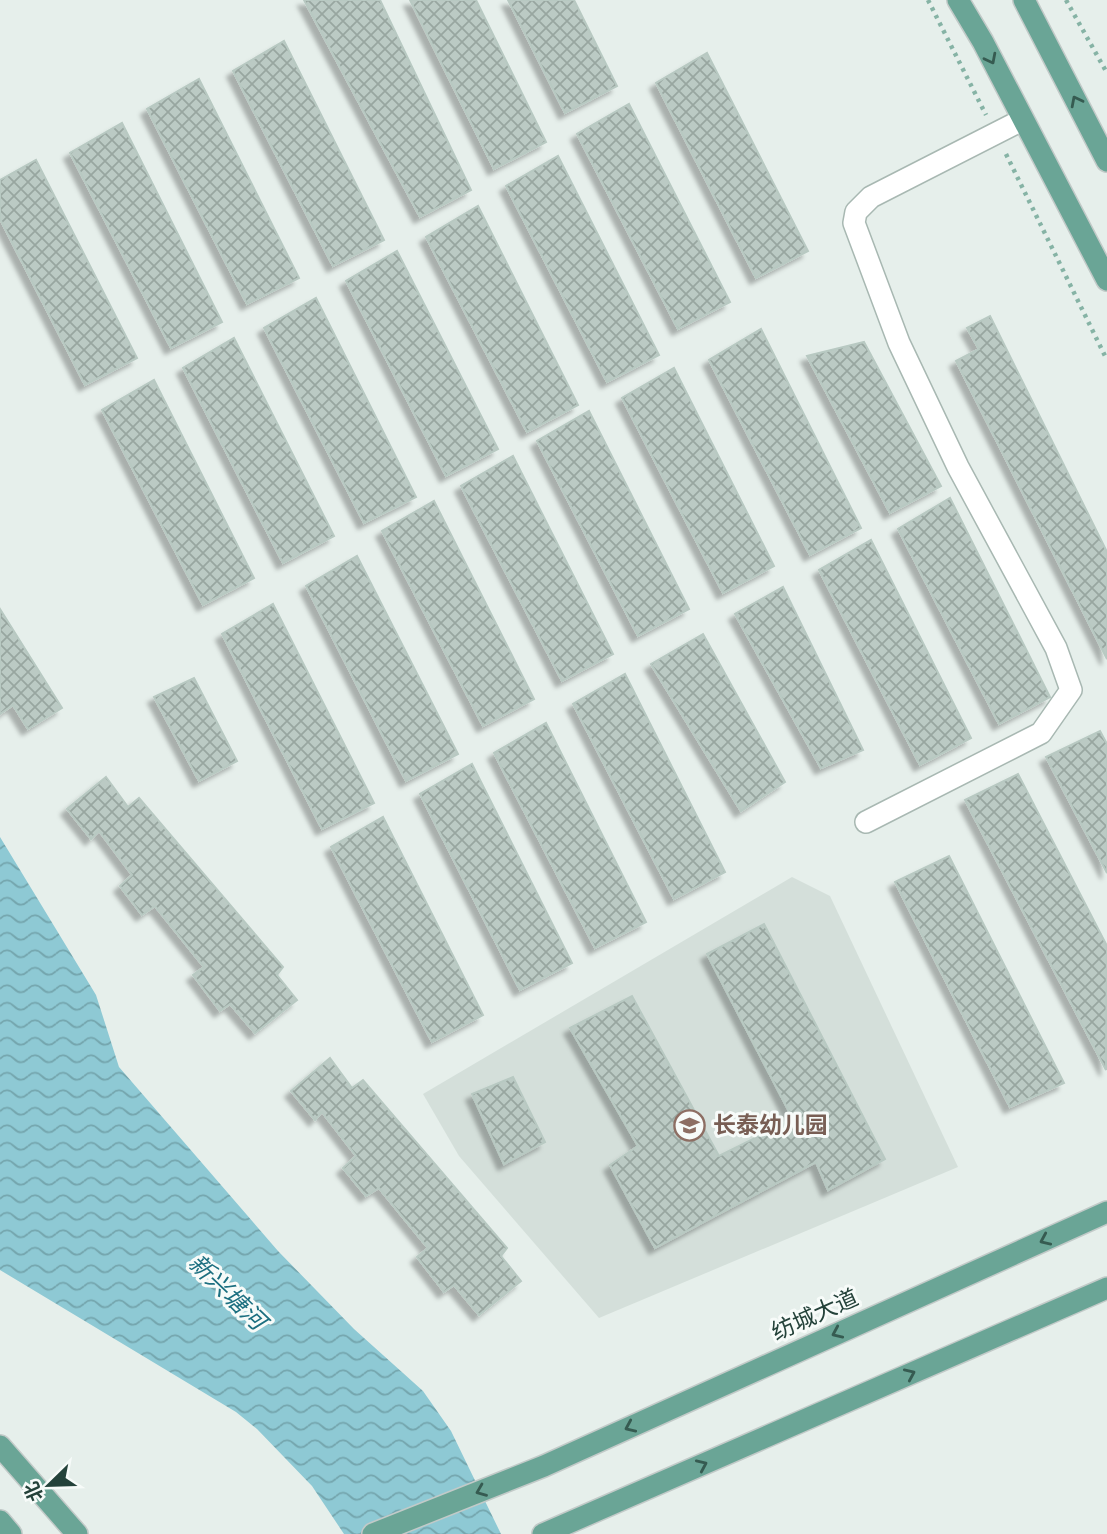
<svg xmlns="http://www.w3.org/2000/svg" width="1107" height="1534" viewBox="0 0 1107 1534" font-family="'Work Sans','Noto Sans SC',sans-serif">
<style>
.built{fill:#d4dfda}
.water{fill:url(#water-waves)}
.building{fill:url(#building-cross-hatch);stroke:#b8c9c2;stroke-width:2;filter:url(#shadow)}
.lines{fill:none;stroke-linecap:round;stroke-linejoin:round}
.minor-casing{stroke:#a8b8b2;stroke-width:24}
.major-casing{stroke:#c2cac8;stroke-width:24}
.path{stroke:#86b3a5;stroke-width:4.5;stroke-dasharray:3.5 5;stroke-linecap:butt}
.minor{stroke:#fff;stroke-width:21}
.major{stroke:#6aa596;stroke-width:21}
.oneway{stroke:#365b51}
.labels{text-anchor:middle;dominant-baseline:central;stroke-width:6;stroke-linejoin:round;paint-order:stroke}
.education-label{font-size:23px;font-weight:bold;fill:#785e54;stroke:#f7fbf9;text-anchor:start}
.street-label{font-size:23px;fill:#24423a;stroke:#f7fbf9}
.water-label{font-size:24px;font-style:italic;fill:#1c6f80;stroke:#f7fbf9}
</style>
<defs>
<pattern id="water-waves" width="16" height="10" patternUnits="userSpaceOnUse" patternTransform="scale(1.75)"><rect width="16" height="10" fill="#8ec9d4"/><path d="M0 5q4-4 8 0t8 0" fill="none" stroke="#74a5ad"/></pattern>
<pattern id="building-cross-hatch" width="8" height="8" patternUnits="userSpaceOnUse" patternTransform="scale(1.75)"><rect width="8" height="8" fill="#bbcac4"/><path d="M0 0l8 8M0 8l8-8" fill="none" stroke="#98a6a0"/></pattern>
<filter id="shadow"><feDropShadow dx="-6" dy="6" stdDeviation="2" flood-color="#0004"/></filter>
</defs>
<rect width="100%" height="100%" fill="#e6efeb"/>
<!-- built -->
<polygon class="built" points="792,877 830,896 958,1167 599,1318 459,1156 423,1094"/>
<!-- water -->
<polygon class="water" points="0,837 96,995 119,1067 278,1251 354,1329 423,1391 451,1431 501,1534 344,1534 312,1486 257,1429 236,1412 0,1270"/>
<!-- building -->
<g class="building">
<polygon points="304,0 380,0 471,190 420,217"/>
<polygon points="410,0 476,0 546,142 494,169"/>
<polygon points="508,0 574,0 617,86 565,113"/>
<polygon points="284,41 384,240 333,266 233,71"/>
<polygon points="707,53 808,251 756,278 656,83"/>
<polygon points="199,79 299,278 247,304 147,109"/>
<polygon points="629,104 730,302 678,329 577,134"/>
<polygon points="122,123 222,322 171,348 70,153"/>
<polygon points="558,156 659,355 607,382 506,186"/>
<polygon points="36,160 137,358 85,385 0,219 0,180"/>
<polygon points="478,206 578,405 527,432 426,237"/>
<polygon points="397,251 498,449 446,476 346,281"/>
<polygon points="316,298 416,497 364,523 264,328"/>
<polygon points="990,316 1107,552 1107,659 956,361 979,349 967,328"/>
<polygon points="761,329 861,528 810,555 709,360"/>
<polygon points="234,338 334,536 283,563 183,368"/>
<polygon points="864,342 941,486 890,513 807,356"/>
<polygon points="674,368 774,566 723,593 622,398"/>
<polygon points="154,380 254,578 203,605 102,410"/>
<polygon points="589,411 689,609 638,636 537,441"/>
<polygon points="513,456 613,654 562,681 461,486"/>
<polygon points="950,498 1050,697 999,724 898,529"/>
<polygon points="434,501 534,699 483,726 382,531"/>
<polygon points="871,540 971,738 920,765 819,570"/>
<polygon points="357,556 458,754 406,781 306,586"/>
<polygon points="783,587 863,750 821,768 735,614"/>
<polygon points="273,604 374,803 322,829 222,634"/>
<polygon points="0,609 62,708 28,729 13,705 0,714"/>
<polygon points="703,634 785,782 741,811 651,664"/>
<polygon points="625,674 725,872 674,899 573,704"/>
<polygon points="194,678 237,761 199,781 154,697"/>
<polygon points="546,723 646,922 595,948 494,753"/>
<polygon points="1100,731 1107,744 1107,873 1046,757"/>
<polygon points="472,764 572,963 520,990 420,794"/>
<polygon points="1018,774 1107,946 1106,1070 965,800"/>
<polygon points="106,777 128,807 139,798 283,967 277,975 297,1000 255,1033 230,1004 220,1011 193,975 204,967 155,906 142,915 120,886 132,875 99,831 91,839 67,809"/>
<polygon points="383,817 483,1015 432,1042 331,847"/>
<polygon points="949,856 1064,1083 1010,1107 895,882"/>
<polygon points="764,924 885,1159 828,1190 816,1162 655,1248 610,1165 638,1146 570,1028 632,996 719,1156 793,1119 707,954"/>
<polygon points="330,1058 352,1088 363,1080 507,1248 501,1256 521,1281 479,1315 454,1285 444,1292 417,1257 428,1248 379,1188 366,1196 343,1168 356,1156 322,1112 315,1120 291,1091"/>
<polygon points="513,1077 545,1142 504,1164 472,1094"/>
</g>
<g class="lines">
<defs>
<polyline id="minor" points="866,822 1041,733 1071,690 1056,648 958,467 899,343 854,223 856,212 871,197 1022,120"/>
<g id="major">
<polyline points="958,0 983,42 1107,280"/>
<polyline points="1024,0 1107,161"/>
<polyline points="0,1446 77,1534"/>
<polyline points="0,1521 11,1534"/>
<polyline points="373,1534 544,1466 1107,1212"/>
<polyline points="543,1534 1107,1288"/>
</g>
</defs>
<!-- minor casing -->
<use href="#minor" class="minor-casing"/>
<!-- major casing -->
<use href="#major" class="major-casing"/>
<!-- path -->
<g class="path">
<polyline points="928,0 986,115"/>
<polyline points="1066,0 1107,73"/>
<polyline points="1006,154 1107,360"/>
</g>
<!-- minor -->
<use href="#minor" class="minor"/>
<!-- major -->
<use href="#major" class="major"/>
</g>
<!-- one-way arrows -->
<defs><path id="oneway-chevron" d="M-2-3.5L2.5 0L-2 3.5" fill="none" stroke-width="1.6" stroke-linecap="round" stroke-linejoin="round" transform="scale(1.75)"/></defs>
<g class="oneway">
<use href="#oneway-chevron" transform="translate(991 59) rotate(63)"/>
<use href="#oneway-chevron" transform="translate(1076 101) rotate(-117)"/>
<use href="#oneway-chevron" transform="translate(1045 1240) rotate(156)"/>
<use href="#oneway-chevron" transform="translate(837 1333) rotate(156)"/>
<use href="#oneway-chevron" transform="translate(910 1374) rotate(-24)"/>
<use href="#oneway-chevron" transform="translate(630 1427) rotate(156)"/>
<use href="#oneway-chevron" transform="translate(702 1465) rotate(-24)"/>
<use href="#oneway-chevron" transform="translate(481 1491) rotate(158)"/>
</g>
<!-- icons -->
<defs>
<symbol id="school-ring" viewBox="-11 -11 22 22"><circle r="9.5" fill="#f7fbf9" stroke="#8d6e63" stroke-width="1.5"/><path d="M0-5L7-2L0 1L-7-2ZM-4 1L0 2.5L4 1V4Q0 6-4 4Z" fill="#8d6e63"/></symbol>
</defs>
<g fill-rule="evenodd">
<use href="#school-ring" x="672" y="1108" width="35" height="35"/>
</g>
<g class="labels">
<!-- education labels -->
<g class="education-label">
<text x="713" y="1125">长泰幼儿园</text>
</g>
<!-- street labels -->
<g class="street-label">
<text transform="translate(815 1315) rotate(-24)">纺城大道</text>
</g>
<!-- water labels -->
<g class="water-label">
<text transform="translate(227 1292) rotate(44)">新兴塘河</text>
</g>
</g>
<!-- north arrow -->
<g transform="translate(49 1485) rotate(247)" stroke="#f7fbf9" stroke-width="5" paint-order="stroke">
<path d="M0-5L12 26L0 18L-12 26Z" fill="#24423a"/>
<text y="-10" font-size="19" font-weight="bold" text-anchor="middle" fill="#24423a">北</text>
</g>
</svg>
